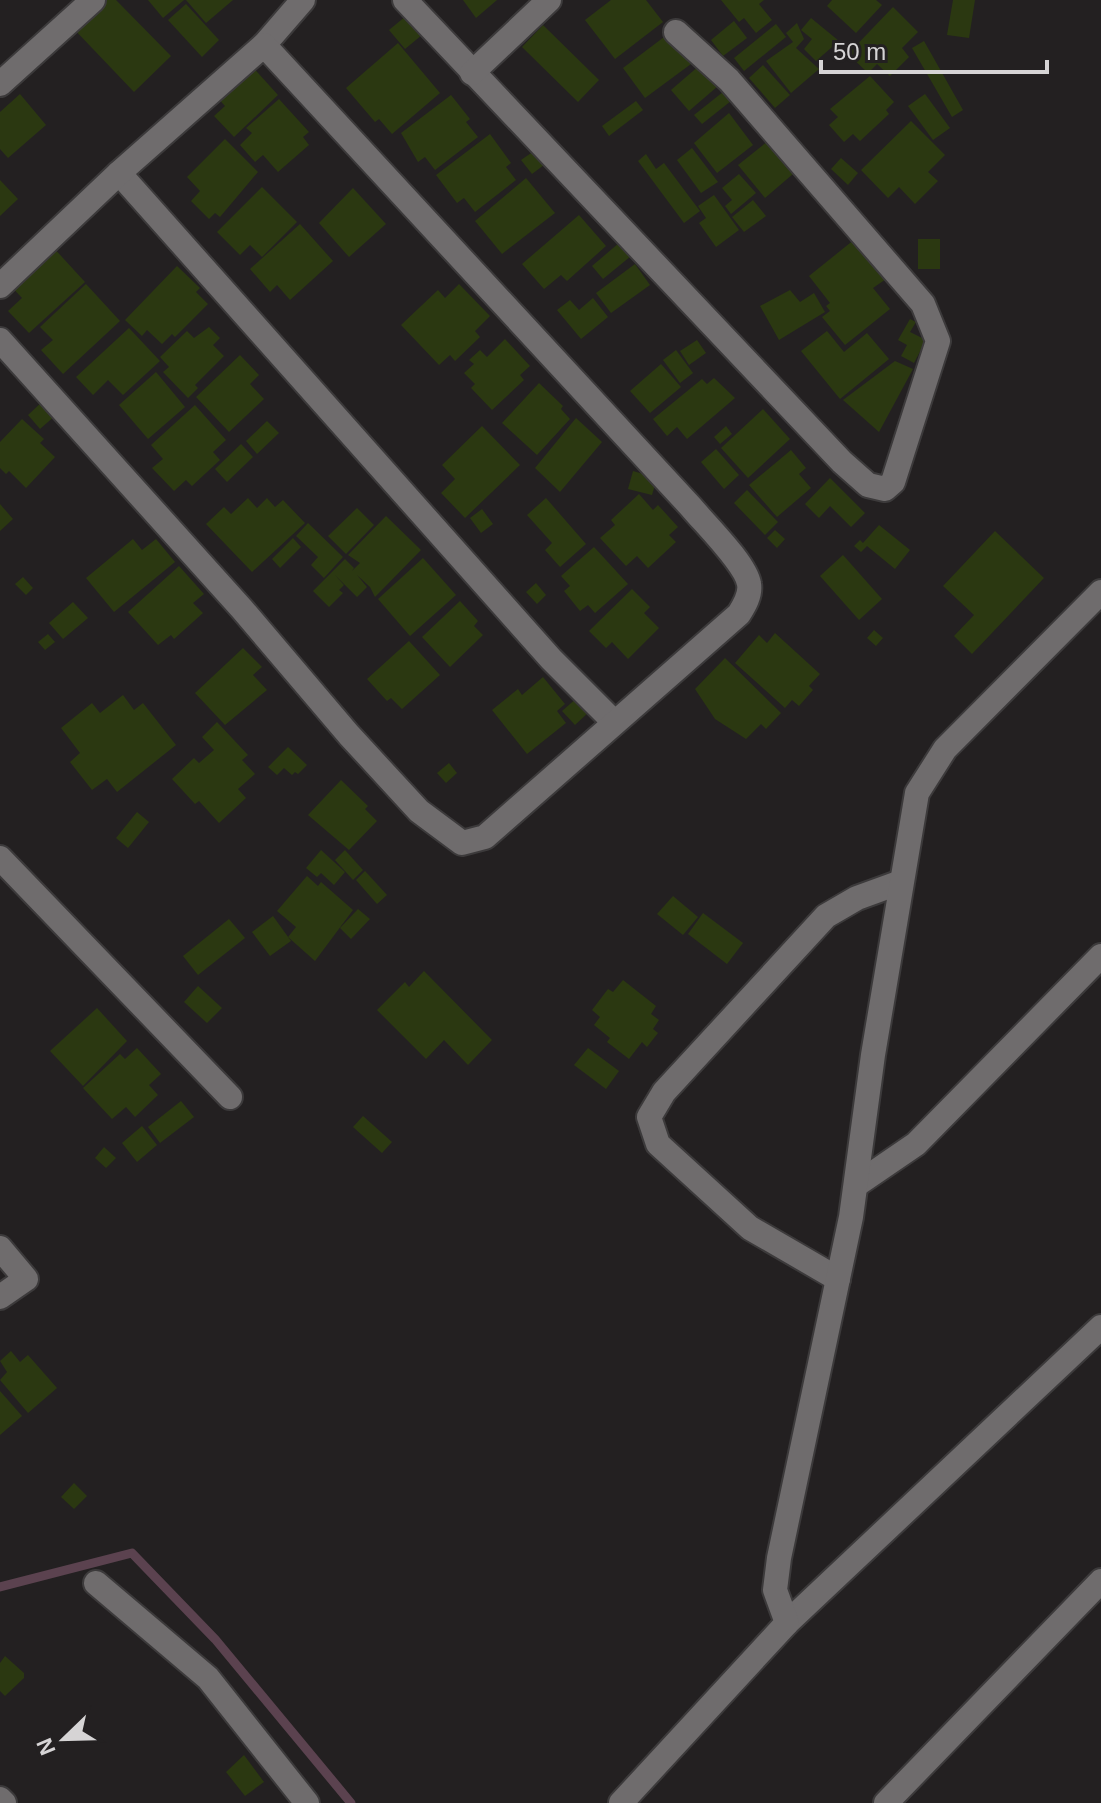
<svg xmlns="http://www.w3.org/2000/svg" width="1101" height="1803" viewBox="0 0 1101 1803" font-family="Arial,sans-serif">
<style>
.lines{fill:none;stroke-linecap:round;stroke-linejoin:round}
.stream{stroke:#5b424f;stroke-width:9}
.building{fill:#2b3811}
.minor-casing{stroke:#3c3a3b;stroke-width:28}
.minor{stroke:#6f6c6d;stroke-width:24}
</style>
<rect width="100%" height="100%" fill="#232021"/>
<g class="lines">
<!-- stream -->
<polyline class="stream" points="0,1587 132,1553 215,1639 351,1803"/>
</g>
<!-- building -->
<g class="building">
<polygon points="99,0 116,0 171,56 134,92 72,27"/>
<polygon points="148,0 184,0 163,18"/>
<polygon points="186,0 233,0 206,23"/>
<polygon points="463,0 497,0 476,18"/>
<polygon points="611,0 646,0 663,22 615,59 585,20"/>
<polygon points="721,0 764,0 759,4 772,20 756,33 744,18 739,22"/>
<polygon points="832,0 876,0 882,5 856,33 827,6"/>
<polygon points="953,0 975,0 969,38 947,35"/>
<polygon points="186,4 219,40 202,57 168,20"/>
<polygon points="893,7 918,32 902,48 909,57 890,76 877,64 868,73 848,54"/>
<polygon points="412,11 428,30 405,49 389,30"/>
<polygon points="811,18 839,41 816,61 804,49 812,39 801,30"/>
<polygon points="734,21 747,38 723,56 711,40"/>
<polygon points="797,23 804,39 796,48 819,69 791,93 766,61 793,42 786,33"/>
<polygon points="776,24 786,37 744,71 734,58"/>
<polygon points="543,25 599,80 578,102 522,47"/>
<polygon points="668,34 691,64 645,98 623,68"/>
<polygon points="924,41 963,110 952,117 912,48"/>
<polygon points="398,43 440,93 392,134 379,119 375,122 346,88"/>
<polygon points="249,63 278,95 234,137 214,116 225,106 215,95"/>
<polygon points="700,65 718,86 689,111 671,90"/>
<polygon points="763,65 790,95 775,108 749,78"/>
<polygon points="870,76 894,102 886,110 889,114 860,141 853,134 844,142 829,125 838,117 830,109"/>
<polygon points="723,92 731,101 702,124 694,115"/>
<polygon points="20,94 46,125 8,158 0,149 0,112"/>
<polygon points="925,94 950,128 933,140 908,106"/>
<polygon points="451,95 470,119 466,122 478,137 435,170 425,157 418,162 401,133"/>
<polygon points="279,99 309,132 303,137 309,145 278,172 263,155 255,162 240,145 252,133 246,128"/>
<polygon points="636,101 643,110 609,136 602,126"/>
<polygon points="729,113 753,145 717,173 694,143"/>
<polygon points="911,121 945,155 928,172 938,181 915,204 899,187 888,198 861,170"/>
<polygon points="490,134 511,163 506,167 516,180 475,212 464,198 457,203 436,175"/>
<polygon points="225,139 258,172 220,217 215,213 209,219 191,201 200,191 187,177"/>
<polygon points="768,141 793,174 765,198 738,165"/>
<polygon points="692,148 718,182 701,193 677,160"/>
<polygon points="534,151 544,165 532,174 521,160"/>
<polygon points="646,154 656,169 664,163 700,211 684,223 638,161"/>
<polygon points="841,158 858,173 848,185 831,169"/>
<polygon points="739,174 756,193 731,214 725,206 732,200 722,188"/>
<polygon points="526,178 555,213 502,254 475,221"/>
<polygon points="0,180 18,199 0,216"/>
<polygon points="262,187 297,222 262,257 250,245 240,255 217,232"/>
<polygon points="353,188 386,224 349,257 319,223"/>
<polygon points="714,195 739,230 716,247 699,223 706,218 698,206"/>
<polygon points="753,200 766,216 744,232 732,217"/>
<polygon points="579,215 606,246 567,281 561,275 544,289 522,264"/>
<polygon points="300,224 333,261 290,300 277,285 270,292 250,269"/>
<polygon points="855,239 886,279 873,288 890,309 845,345 822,317 830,311 826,306 830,303 809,276"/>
<rect x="918" y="239" width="22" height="30"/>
<polygon points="619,243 631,256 603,279 592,266"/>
<polygon points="51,245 85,282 29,333 8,311 22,298 9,284"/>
<polygon points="635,264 650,285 611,313 596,293"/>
<polygon points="177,266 200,288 196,292 208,304 175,337 172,334 162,344 147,330 142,336 125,320"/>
<polygon points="86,284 120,321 63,374 41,350 53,340 40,327"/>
<polygon points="459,284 490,316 475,331 480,337 455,361 450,355 439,365 401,325 438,290 445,298"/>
<polygon points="790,290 800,302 814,293 825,312 779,340 760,306"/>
<polygon points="593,298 608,317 581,339 557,310 570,300 579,310"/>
<polygon points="910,319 916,322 910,332 926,340 914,363 901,356 907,345 898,340"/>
<polygon points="209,327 220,338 213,345 224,356 195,385 198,388 188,398 163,372 169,367 160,357 187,331 194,338"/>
<polygon points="129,328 160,361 123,395 108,380 93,395 76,377"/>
<polygon points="827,331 844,352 867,333 889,359 840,399 801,351"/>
<polygon points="505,339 530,366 520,375 524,380 492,410 471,388 475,384 464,373 474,364 469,360 480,350 487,357"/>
<polygon points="697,340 706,353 689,365 680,351"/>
<polygon points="676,350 693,373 680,383 663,360"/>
<polygon points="240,355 259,375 250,384 264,399 229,432 196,397"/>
<polygon points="895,361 913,369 879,432 843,400"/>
<polygon points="661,364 681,387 650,413 630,391"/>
<polygon points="156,372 185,407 148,439 119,405"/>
<polygon points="714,378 735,398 687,439 677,427 667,436 653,419 702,379 707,384"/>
<polygon points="539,383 563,406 561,409 570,419 537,455 502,423"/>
<polygon points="43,401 56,415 40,429 28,415"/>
<polygon points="195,405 226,440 213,452 220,460 192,486 186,480 174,491 152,468 163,459 151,445"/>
<polygon points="763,409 790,439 748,478 721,448"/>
<polygon points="576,418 602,442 560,492 535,468"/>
<polygon points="22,419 44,439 40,443 55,457 26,488 9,471 6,474 0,468 0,442"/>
<polygon points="267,421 279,433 257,454 246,441"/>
<polygon points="482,426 520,465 465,518 441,493 455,479 442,465"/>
<polygon points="726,426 732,434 720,444 714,437"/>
<polygon points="241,444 253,457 227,482 215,469"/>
<polygon points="716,449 739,475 724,489 701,462"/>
<polygon points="791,450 806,468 799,474 811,488 777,517 749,485"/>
<polygon points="633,471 657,478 652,495 628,489"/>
<polygon points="830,478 865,513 851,527 830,506 819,518 805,504"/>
<polygon points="747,490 778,522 765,535 734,503"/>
<polygon points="639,494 653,510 658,505 678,527 669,535 676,542 648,568 637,556 626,566 600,538 615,525 611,520"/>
<polygon points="248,498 257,508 267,498 275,507 283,500 305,523 252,572 206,524 224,507 231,514"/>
<polygon points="546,498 586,544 560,567 545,550 552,543 527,515"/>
<polygon points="0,504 13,519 0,531"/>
<polygon points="357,508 374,525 346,554 328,536"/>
<polygon points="482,509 493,524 481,533 470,518"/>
<polygon points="386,516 421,550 375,597 370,587 357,575 367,587 357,597 335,575 344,585 339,590 343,593 329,607 313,591 345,559 354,568 352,571 360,563 348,555"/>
<polygon points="308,523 343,557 324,578 311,565 318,557 296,536"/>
<polygon points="879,525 910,550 895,569 867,546 861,552 854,546 860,540 863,543"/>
<polygon points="775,530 785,539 777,548 767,538"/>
<polygon points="995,531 1044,578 972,654 954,636 974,615 943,586"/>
<polygon points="293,538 301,547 280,568 272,559"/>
<polygon points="133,539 142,550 156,539 175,562 114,612 86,578"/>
<polygon points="594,547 628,584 595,613 588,605 580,611 564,591 570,586 561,576"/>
<polygon points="843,555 882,599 859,620 820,576"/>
<polygon points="423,558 456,595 410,636 378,599"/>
<polygon points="179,566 204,594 193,603 203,613 174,639 171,635 158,645 128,612"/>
<polygon points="23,577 33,588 26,595 15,584"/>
<polygon points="536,583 546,595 537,604 526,592"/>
<polygon points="632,589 650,607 644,613 659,628 628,659 612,642 606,648 589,631"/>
<polygon points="460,601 478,621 474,626 483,635 450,667 422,637"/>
<polygon points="73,602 88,618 63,639 49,623"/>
<polygon points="874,630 883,638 876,646 867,638"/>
<polygon points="775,633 820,674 809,686 813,690 799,706 792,700 785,708 735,663 759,635 767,643"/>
<polygon points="48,634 55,642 45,650 38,642"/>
<polygon points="409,641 440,675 402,709 391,698 387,701 367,679"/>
<polygon points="243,648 262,667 253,675 267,690 225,725 195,693"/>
<polygon points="725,658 781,713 766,729 761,724 746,739 715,719 695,689"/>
<polygon points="543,677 565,704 557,711 566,723 527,754 492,710 518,689 522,695"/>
<polygon points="123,695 134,710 143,703 176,745 117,792 107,779 92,790 70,762 80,753 61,728 92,703 100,713"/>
<polygon points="578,697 590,711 575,725 562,711"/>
<polygon points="217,722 248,755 242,760 255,774 238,789 246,798 219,823 199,801 195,804 172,779 194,758 199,763 214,750 202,737"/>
<polygon points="288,747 307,765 298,774 295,772 292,775 284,768 277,775 268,767"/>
<polygon points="449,763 457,773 446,783 437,773"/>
<polygon points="341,780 368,806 365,809 377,821 349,850 308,815"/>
<polygon points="137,812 149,822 128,848 116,838"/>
<polygon points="321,850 345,872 334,885 321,873 317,877 306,868"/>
<polygon points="345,850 363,870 353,880 335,860"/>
<polygon points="365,871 387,895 377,904 356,880"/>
<polygon points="307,876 318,886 321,882 353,910 315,961 288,937 296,927 277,911"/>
<polygon points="673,896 698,917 683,935 657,914"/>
<polygon points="358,909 370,919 351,939 340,928"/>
<polygon points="703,913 743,943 727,964 688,934"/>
<polygon points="273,916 291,941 270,956 252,932"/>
<polygon points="229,919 245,938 198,975 183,956"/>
<polygon points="424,971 492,1040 468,1065 444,1040 426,1059 377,1010 405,982 409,987"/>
<polygon points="623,980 656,1006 651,1014 659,1020 653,1029 658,1033 647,1047 642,1042 629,1059 607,1042 610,1038 594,1025 600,1017 592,1010 608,989 613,992"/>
<polygon points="198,986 222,1008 207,1023 184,1002"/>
<polygon points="97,1008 127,1041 83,1086 50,1051"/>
<polygon points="137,1048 161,1074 149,1085 158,1095 135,1117 126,1107 112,1119 83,1088 120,1054 125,1059"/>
<polygon points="588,1048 619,1071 606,1089 574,1065"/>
<polygon points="181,1101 194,1117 160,1143 148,1127"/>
<polygon points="363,1116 392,1142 382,1153 353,1127"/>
<polygon points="142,1126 157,1145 137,1162 122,1143"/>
<polygon points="104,1147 116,1158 106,1168 95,1158"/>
<polygon points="11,1351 20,1362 28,1355 57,1388 28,1413 0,1380 7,1372 0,1361"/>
<polygon points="0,1391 22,1416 0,1435"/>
<polygon points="74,1483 87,1496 74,1509 61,1497"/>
<polygon points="5,1656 24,1673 24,1678 5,1696 0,1691 0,1663"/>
<polygon points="244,1755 264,1782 245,1796 226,1772"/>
</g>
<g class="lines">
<defs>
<g id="minor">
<polyline points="405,0 842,462 868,485 885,489 893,482 938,341 923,304 729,80 676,32"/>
<polyline points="264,45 303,0"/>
<polyline points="472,73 549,0"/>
<polyline points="0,84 93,0"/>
<polyline points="119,173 551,659 614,722"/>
<path d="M0 286 119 173 264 45 691 507C705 524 746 564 749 584 751 595 744 606 739 614L485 837 462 843 419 811 349 735 242 609 0 340"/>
<polyline points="0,858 230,1097"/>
<polyline points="856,1185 916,1144 1101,956"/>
<polyline points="0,1248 26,1279 0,1297"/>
<polyline points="838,1279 750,1228 658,1144 649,1117 664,1092 826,916 857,898 901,882"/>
<polyline points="96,1583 208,1678 307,1803"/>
<polyline points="787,1623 1101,1327"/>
<polyline points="0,1799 4,1803"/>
<polyline points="621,1803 787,1623 775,1590 779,1558 851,1217 873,1055 917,793 945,749 1101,592"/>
<polyline points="886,1803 1101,1581"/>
</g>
</defs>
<!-- minor casing -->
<use href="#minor" class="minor-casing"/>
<!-- minor -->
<use href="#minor" class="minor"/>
</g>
<!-- north arrow -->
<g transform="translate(64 1739) rotate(247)" stroke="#232021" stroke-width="6" paint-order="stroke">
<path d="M0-6L14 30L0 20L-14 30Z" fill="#d6d4d5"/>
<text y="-12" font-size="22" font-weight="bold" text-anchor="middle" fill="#d6d4d5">N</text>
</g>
<!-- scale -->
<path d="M821 60v12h226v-12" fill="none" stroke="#d6d4d5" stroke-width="4"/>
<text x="833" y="60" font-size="24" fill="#d6d4d5" stroke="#232021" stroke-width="6" paint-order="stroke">50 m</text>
</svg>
